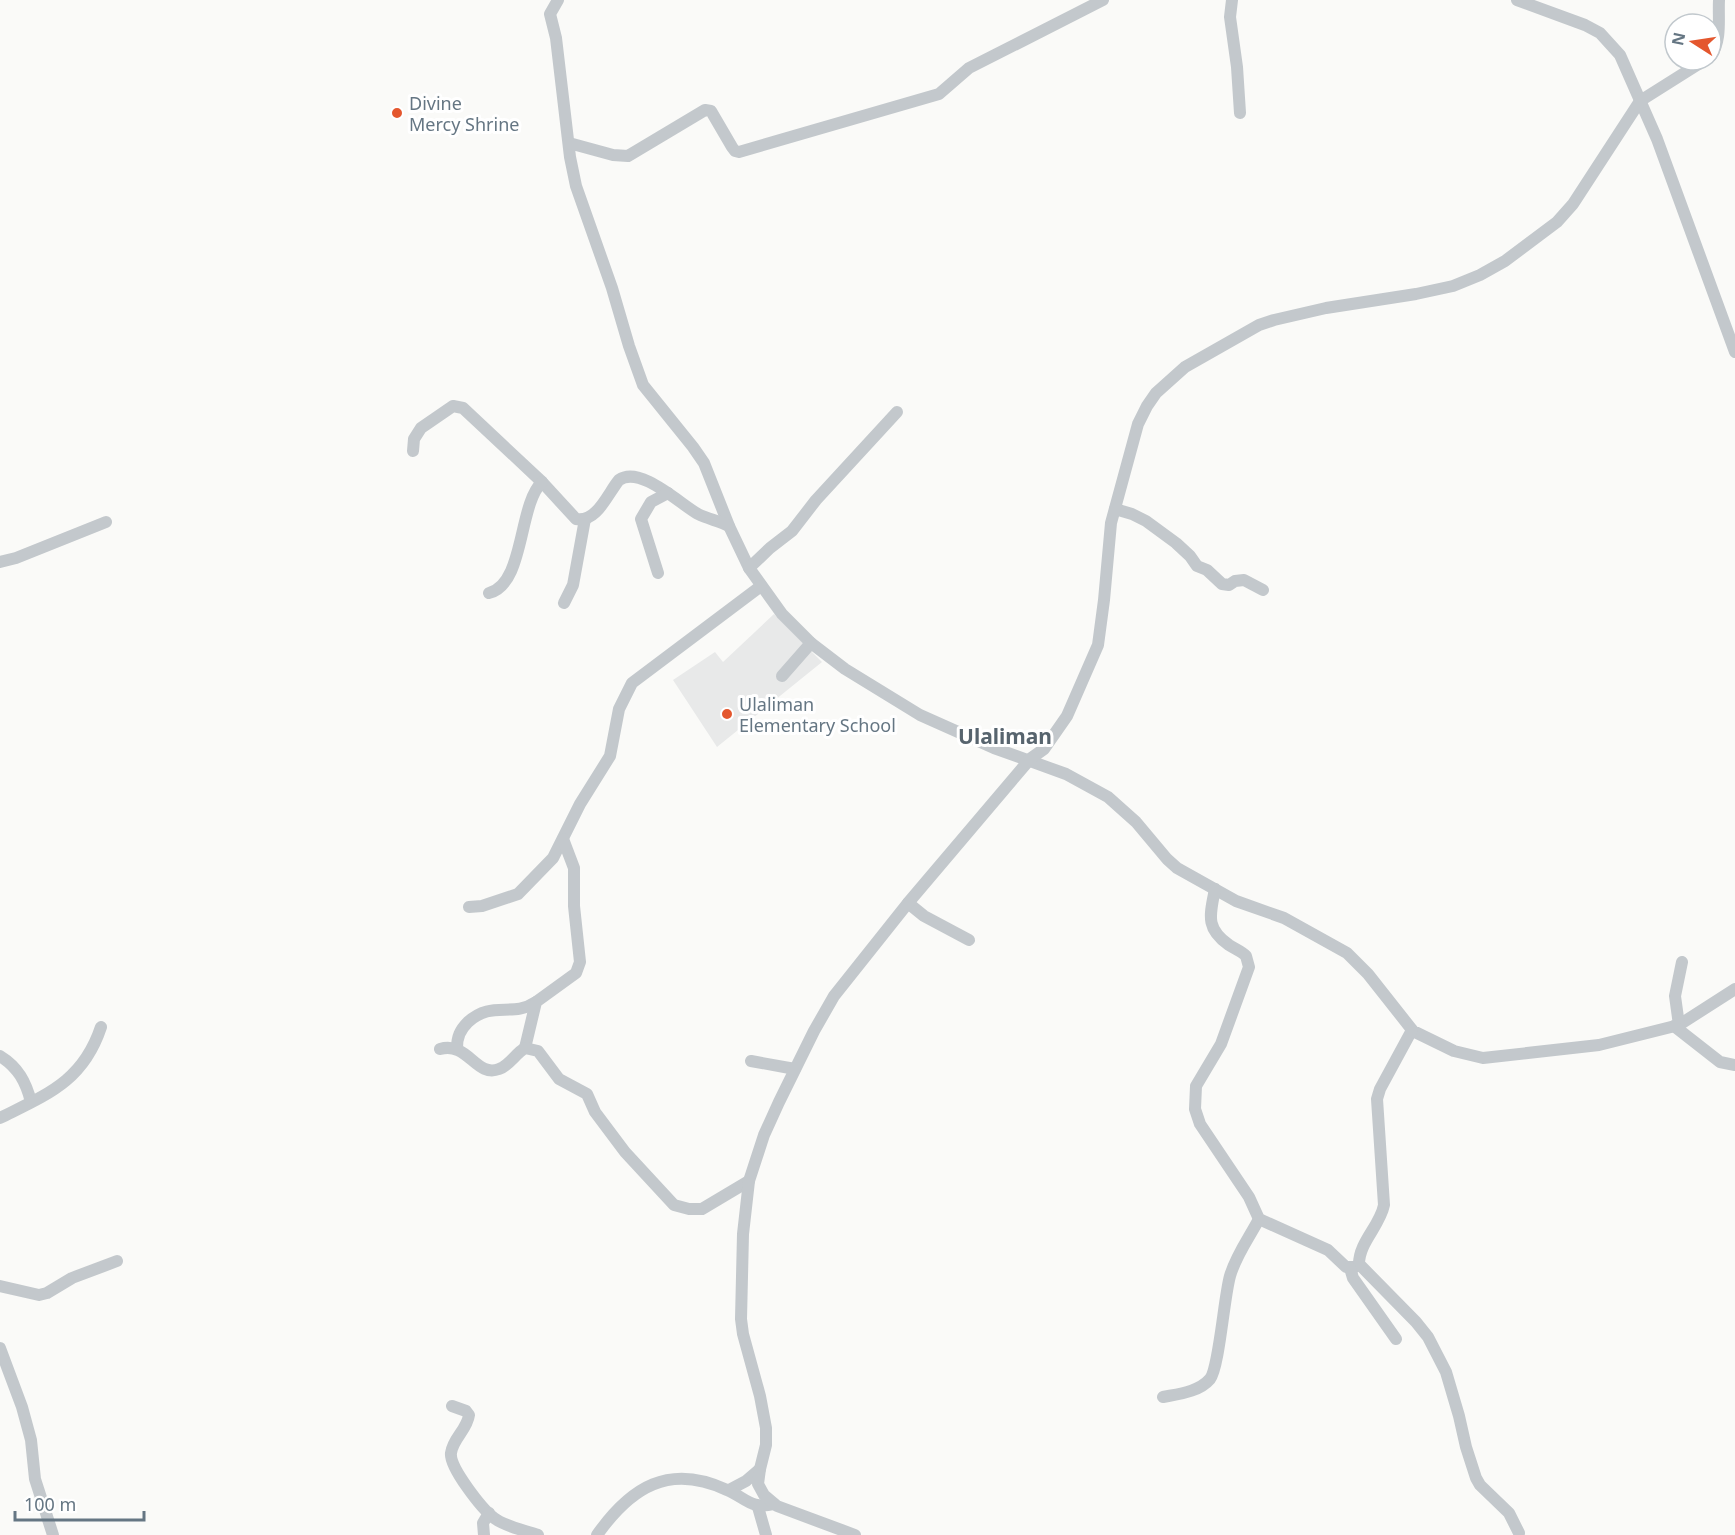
<svg xmlns="http://www.w3.org/2000/svg" width="1735" height="1535" viewBox="0 0 1735 1535" font-family="'Noto Sans',sans-serif">
<style>
.built{fill:#e8e9e9}
.lines{fill:none;stroke-linecap:round;stroke-linejoin:round}
.minor{stroke:#c3c8cc;stroke-width:12}
.poi-dot{fill:#e4572e;stroke:#fff;stroke-width:2}
.labels{text-anchor:middle;dominant-baseline:central;stroke-width:6;stroke-linejoin:round;paint-order:stroke}
.poi-label{font-size:18px;fill:#657683;stroke:#fff;text-anchor:start}
.quarter-label{font-size:21px;font-weight:bold;fill:#57646e;stroke:#fff}
</style>
<rect width="100%" height="100%" fill="#fafaf8"/>
<!-- built -->
<polygon class="built" points="774,614 822,662 717,747 673,680 715,652 723,662"/>
<g class="lines">
<!-- minor -->
<g class="minor">
<polyline points="558,0 550,14 556,38 570,157 576,186 612,288 629,346 643,385 693,447 704,463 729,526 749,568 782,614 811,643 845,669 920,715 994,748 1066,774 1108,797 1136,822 1167,859 1177,868 1236,901 1284,918 1347,953 1368,974 1413,1031 1454,1051 1483,1058 1599,1045 1679,1025 1735,989"/>
<polyline points="1232,0 1230,17 1237,67 1240,113"/>
<polyline points="1517,0 1585,25 1600,33 1620,55 1657,139 1735,352"/>
<path d="M1711 56C1722 39 1718 19 1719 0"/>
<polyline points="569,143 613,155 628,156 705,110 711,111 732,147 735,151 739,152 939,94 969,68 1103,0"/>
<path d="M413 451 414 439 421 428 453 406 463 408 542 482 576 519C597 523 608 493 619 480 640 465 680 504 698 514 708 519 719 521 729 526"/>
<polyline points="1115,509 1132,514 1146,521 1176,543 1190,556 1197,566 1207,570 1222,584 1229,585 1235,581 1244,580 1263,590"/>
<polyline points="0,562 16,558 106,522"/>
<polyline points="749,568 770,548 792,531 816,500 897,412"/>
<polyline points="658,573 641,519 651,502 668,493"/>
<path d="M489 593C525 584 518 505 542 482"/>
<polyline points="564,603 573,585 585,519"/>
<polyline points="782,676 811,643"/>
<path d="M1215 889C1210 915 1205 928 1229 945 1235 949 1241 951 1246 956L1249 967 1221 1044 1196 1086 1195 1109 1200 1124 1249 1197 1259 1219 1328 1250 1346 1267H1355L1359 1264"/>
<polyline points="908,903 924,916 969,940"/>
<polyline points="469,907 482,906 518,894 553,858 580,804 610,756 619,709 632,683 761,586"/>
<polyline points="1679,1025 1675,996 1682,962"/>
<polyline points="1674,1026 1720,1062 1735,1065"/>
<path d="M1412 1030 1380 1089 1377 1099 1384 1205C1380 1226 1359 1242 1359 1264L1416 1322 1428 1337 1446 1372 1459 1416 1466 1447 1476 1478 1480 1485 1509 1513 1519 1533"/>
<path d="M457 1048C457 1037 460 1030 468 1022 492 1000 512 1018 536 1002"/>
<polyline points="525,1048 536,1002 576,973 580,962 574,906 574,868 563,839"/>
<path d="M440 1049C468 1041 476 1078 499 1069 509 1066 516 1053 525 1048L538 1051 559 1079 587 1094 595 1112 625 1152 674 1205 689 1209H702L749 1181"/>
<path d="M0 1056C18 1067 26 1082 31 1102"/>
<polyline points="751,1061 795,1069"/>
<path d="M0 1118C48 1094 83 1081 101 1027"/>
<polyline points="1350,1268 1353,1278 1396,1339"/>
<polyline points="0,1286 39,1295 47,1293 72,1278 117,1261"/>
<polyline points="0,1348 22,1407 31,1440 35,1479 53,1535"/>
<path d="M1163 1397C1178 1394 1199 1392 1210 1379 1219 1368 1224 1297 1230 1276 1236 1255 1249 1238 1259 1219"/>
<path d="M452 1406 466 1411 469 1415C467 1430 453 1438 451 1453 449 1467 482 1509 494 1518 506 1527 524 1530 538 1535"/>
<polyline points="729,1490 746,1481 760,1469"/>
<polyline points="758,1507 766,1535"/>
<polyline points="484,1535 483,1523 489,1513"/>
<path d="M597 1535C631 1487 669 1463 727 1490 746 1498 751 1510 774 1504"/>
<polyline points="855,1535 777,1506 764,1495 758,1484 760,1469 766,1445 766,1428 760,1396 743,1334 741,1319 743,1234 749,1181 764,1135 779,1102 814,1031 834,996 908,903 1030,759 1044,749 1067,716 1098,645 1104,600 1111,523 1138,424 1147,406 1156,393 1185,367 1259,325 1274,320 1326,308 1416,294 1453,286 1480,275 1505,261 1557,222 1573,204 1640,101 1705,60"/>
</g>
</g>
<!-- markers -->
<g class="poi-dot">
<circle cx="397" cy="113" r="6"/>
<circle cx="727" cy="714" r="6"/>
</g>
<g class="labels">
<!-- poi labels -->
<g class="poi-label">
<text x="409" y="103">Divine<tspan x="409" dy="21">Mercy Shrine</tspan></text>
<text x="739" y="704">Ulaliman<tspan x="739" dy="21">Elementary School</tspan></text>
</g>
<!-- quarter labels -->
<g class="quarter-label">
<text x="1005" y="736">Ulaliman</text>
</g>
</g>
<!-- north arrow -->
<g transform="translate(1693 42) rotate(282)"><circle r="28" fill="#ffffff" stroke="#c1c8cd" stroke-width="1.5"/>
<path d="M0-4.5L10 22L0 15L-10 22Z" fill="#e4572e"/>
<text y="-9" font-size="16" font-weight="bold" text-anchor="middle" fill="#657683">N</text>
</g>
<!-- scale -->
<path d="M15 1511v9h129v-9" fill="none" stroke="#657683" stroke-width="3"/>
<text x="24" y="1511" font-size="18" fill="#657683" stroke="#ffffff" stroke-width="4.5" paint-order="stroke">100 m</text>
</svg>
